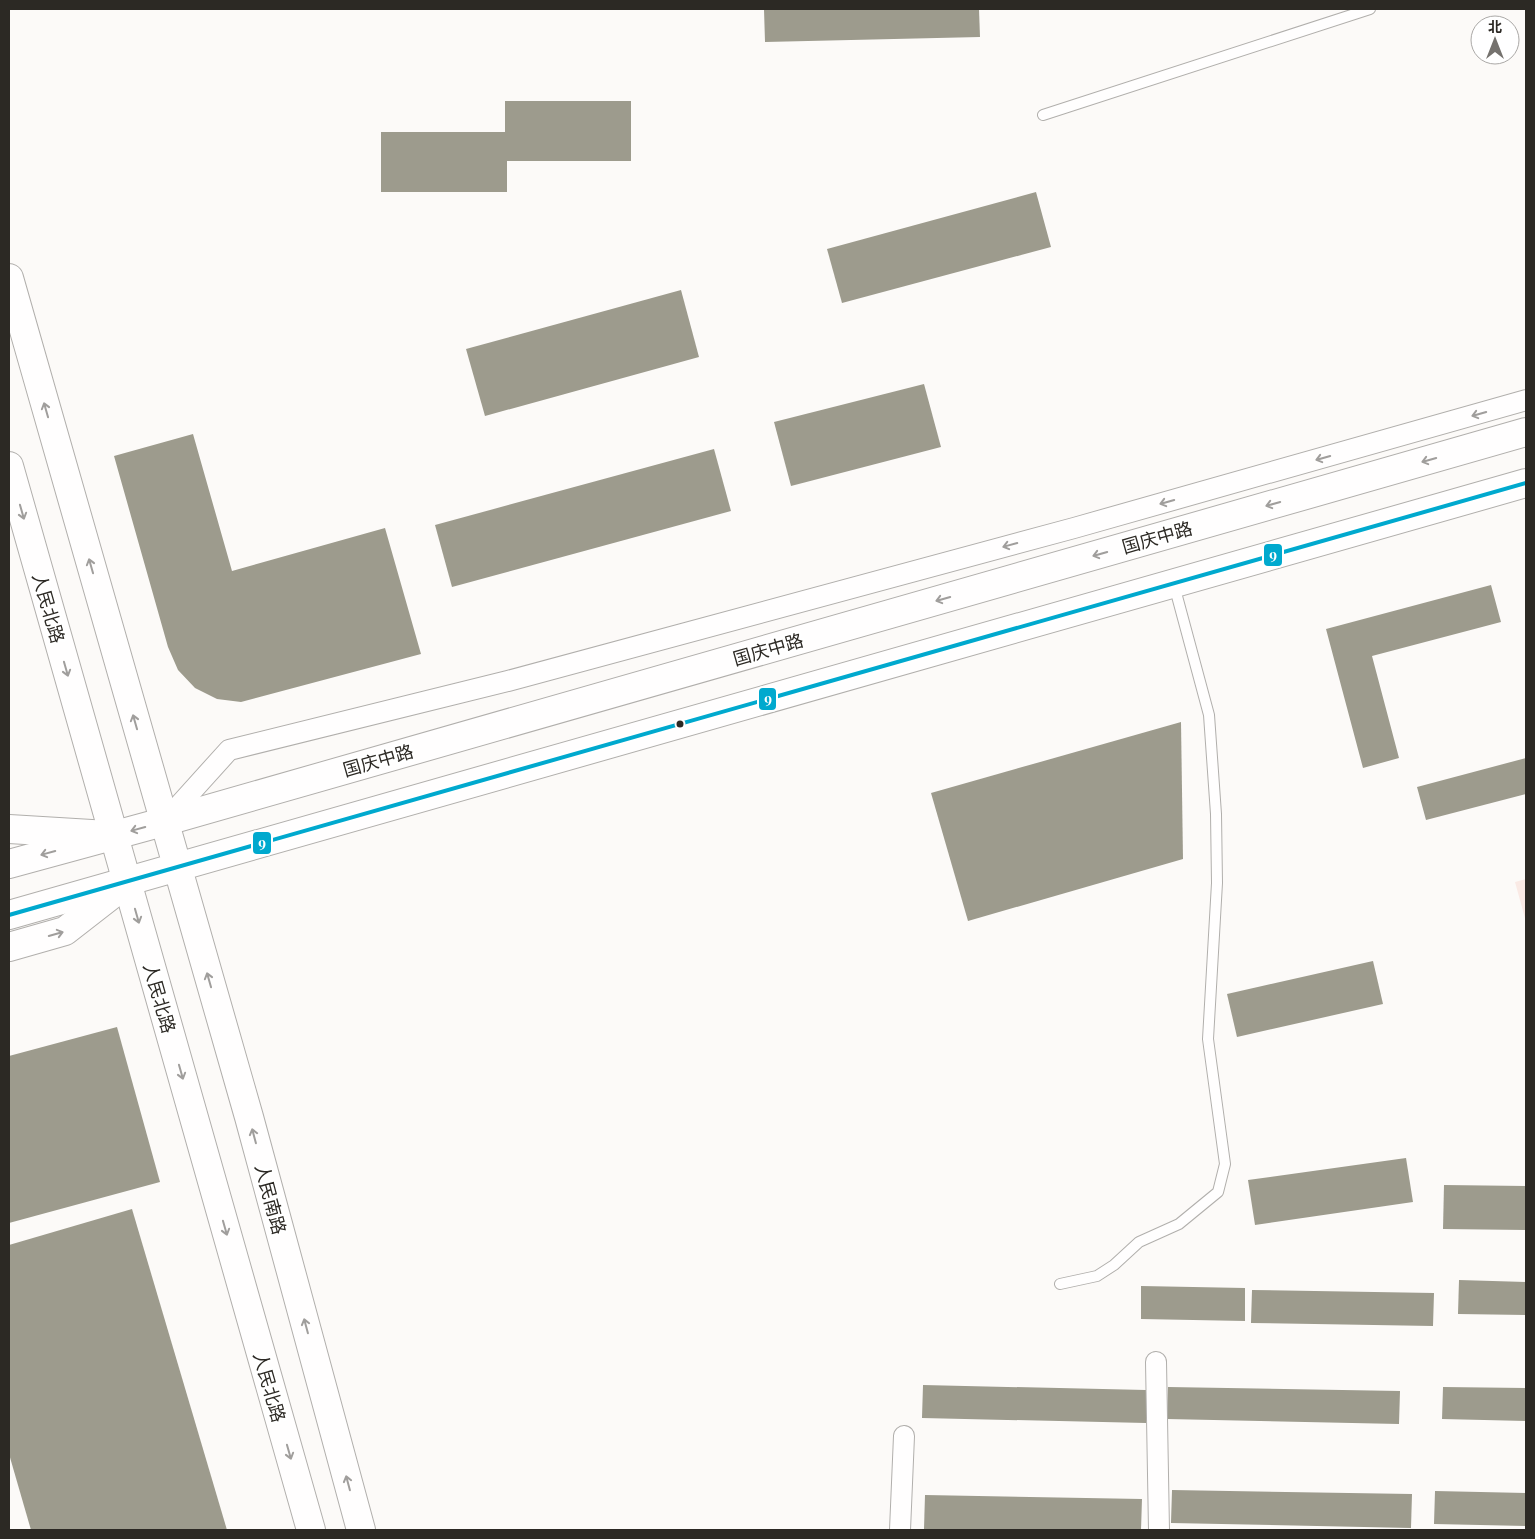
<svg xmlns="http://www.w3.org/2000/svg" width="1535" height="1539" viewBox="0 0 1535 1539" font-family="'Playfair Display','Noto Sans SC',serif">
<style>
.green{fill:#faeae5}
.building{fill:#9d9b8d}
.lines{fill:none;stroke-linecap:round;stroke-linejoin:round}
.lane-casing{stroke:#b1afac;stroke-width:12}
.street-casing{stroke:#b1afac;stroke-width:22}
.secondary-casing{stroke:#b1afac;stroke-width:30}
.primary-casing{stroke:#b1afac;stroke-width:30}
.lane{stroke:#fffefe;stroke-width:10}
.street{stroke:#fffefe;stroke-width:20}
.secondary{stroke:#fffefe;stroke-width:28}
.primary{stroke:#fffefe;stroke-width:28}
.bus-1-casing{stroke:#fff;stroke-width:8}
.bus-1{stroke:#00a9ce;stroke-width:4}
.oneway{stroke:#a09e9c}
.bus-dot{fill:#2c2924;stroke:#fff;stroke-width:2}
.labels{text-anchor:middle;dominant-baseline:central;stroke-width:5;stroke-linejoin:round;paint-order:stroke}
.street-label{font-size:18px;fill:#2c2924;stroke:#fff}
.line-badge{stroke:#fff;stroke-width:2}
.badge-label{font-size:14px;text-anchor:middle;font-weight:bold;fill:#fff}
</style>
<rect width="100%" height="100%" fill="#fcfaf8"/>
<!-- green -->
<polygon class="green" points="1526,879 1526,922 1515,882"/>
<!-- building -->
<g class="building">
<polygon points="764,9 979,9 980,37 765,42"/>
<polygon points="505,101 631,101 631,161 507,161 507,192 381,192 381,132 505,132"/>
<polygon points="1036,192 1051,247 842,303 827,249"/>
<polygon points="681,290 699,357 485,416 466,349"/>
<polygon points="924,384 941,447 791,486 774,422"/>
<polygon points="193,434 232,571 385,528 421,654 241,702 217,699 195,688 178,670 168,647 114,456"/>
<polygon points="714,449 731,511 452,587 435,525"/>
<polygon points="1491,585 1501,622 1372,656 1399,758 1363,768 1326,629"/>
<polygon points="1181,722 1183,859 968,921 931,793"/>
<polygon points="1526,758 1526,794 1426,820 1417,787"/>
<polygon points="1373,961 1383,1004 1237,1037 1227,994"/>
<polygon points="117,1027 160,1182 9,1223 9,1056"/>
<polygon points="1406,1158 1413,1202 1255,1225 1248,1180"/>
<polygon points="1444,1185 1526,1186 1526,1230 1443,1229"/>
<polygon points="132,1209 227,1530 31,1530 9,1454 9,1245"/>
<polygon points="1459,1280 1526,1282 1526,1315 1458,1314"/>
<polygon points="1141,1286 1245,1288 1245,1321 1141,1319"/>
<polygon points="1252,1290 1434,1293 1433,1326 1251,1323"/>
<polygon points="923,1385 1146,1390 1146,1423 922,1418"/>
<polygon points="1168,1387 1400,1391 1399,1424 1167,1419"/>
<polygon points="1443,1387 1526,1388 1526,1421 1442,1419"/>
<polygon points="1172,1490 1412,1494 1411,1528 1171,1523"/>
<polygon points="1435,1491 1526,1493 1526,1526 1434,1524"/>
<polygon points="925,1495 1142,1499 1141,1530 924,1529"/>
</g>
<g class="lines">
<defs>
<g id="lane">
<polyline points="1043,115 1370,9"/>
<polyline points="1060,1284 1097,1276 1114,1265 1139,1242 1179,1224 1218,1192 1225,1164 1208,1039 1217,883 1216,814 1209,715 1174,585"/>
</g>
<g id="street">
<polyline points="164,822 229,750 508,681 1074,528 1526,400"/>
<polyline points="1156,1362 1159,1530"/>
<polyline points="900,1530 904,1436"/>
</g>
<g id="secondary">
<polyline points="9,278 249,1117 361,1530"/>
<polyline points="9,466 311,1530"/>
<polyline points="9,829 108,835"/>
<polyline points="9,947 65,931 128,882"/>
</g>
<g id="primary">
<polyline points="9,864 163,822 1526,432"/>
<polyline points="9,915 1526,483"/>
</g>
</defs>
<!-- lane casing -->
<use href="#lane" class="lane-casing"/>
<!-- street casing -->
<use href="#street" class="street-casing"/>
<!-- secondary casing -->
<use href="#secondary" class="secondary-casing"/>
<!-- primary casing -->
<use href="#primary" class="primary-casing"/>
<!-- lane -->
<use href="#lane" class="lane"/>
<!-- street -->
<use href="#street" class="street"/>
<!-- secondary -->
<use href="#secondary" class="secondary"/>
<!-- primary -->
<use href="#primary" class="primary"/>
<defs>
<polyline id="bus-1" points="9,915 1526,483"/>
</defs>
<!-- bus-1 casing -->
<use href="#bus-1" class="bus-1-casing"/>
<!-- bus-1 -->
<use href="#bus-1" class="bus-1"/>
</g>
<!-- one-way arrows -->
<defs><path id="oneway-shaft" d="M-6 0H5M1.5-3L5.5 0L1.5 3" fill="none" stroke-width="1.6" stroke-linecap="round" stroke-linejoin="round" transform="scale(1.25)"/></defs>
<g class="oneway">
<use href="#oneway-shaft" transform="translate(46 410) rotate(-106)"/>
<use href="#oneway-shaft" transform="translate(1479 414) rotate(164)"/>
<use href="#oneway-shaft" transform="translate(1323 458) rotate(164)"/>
<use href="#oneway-shaft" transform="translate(1429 460) rotate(164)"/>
<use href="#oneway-shaft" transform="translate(1167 502) rotate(164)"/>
<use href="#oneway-shaft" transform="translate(1273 504) rotate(164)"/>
<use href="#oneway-shaft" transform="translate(22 512) rotate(74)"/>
<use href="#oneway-shaft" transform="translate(1010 545) rotate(165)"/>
<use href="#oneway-shaft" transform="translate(1100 554) rotate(164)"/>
<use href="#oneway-shaft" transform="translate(91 566) rotate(-106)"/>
<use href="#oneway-shaft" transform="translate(943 599) rotate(164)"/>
<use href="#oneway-shaft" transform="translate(66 669) rotate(74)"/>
<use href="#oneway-shaft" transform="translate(135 722) rotate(-106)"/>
<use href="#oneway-shaft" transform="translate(138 829) rotate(165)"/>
<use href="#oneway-shaft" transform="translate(48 853) rotate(165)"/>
<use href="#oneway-shaft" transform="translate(137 916) rotate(74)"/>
<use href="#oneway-shaft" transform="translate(56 934) rotate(-16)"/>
<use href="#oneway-shaft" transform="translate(209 980) rotate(-106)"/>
<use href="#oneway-shaft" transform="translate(181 1072) rotate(74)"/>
<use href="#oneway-shaft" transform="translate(254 1136) rotate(-105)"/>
<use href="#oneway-shaft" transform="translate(225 1228) rotate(74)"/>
<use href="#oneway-shaft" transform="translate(306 1326) rotate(-105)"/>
<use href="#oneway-shaft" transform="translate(289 1452) rotate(74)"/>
<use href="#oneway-shaft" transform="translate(348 1483) rotate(-105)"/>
</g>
<!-- markers -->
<circle class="bus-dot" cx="680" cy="724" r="4.5"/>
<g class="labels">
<!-- street labels -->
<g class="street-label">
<text transform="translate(1157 537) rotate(-16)">国庆中路</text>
<text transform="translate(49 608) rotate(74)">人民北路</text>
<text transform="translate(768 649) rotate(-16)">国庆中路</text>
<text transform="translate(378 760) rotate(-16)">国庆中路</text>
<text transform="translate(160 998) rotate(74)">人民北路</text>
<text transform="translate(271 1199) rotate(75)">人民南路</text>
<text transform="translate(270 1387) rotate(74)">人民北路</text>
</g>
</g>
<g class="line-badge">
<rect x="1263" y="543" width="20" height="24" rx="5" fill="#00a9ce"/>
<rect x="758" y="687" width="19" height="24" rx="5" fill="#00a9ce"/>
<rect x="252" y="831" width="20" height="24" rx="5" fill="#00a9ce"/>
</g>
<g class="badge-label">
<text x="1273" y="560">9</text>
<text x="768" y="704">9</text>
<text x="262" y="848">9</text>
</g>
<!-- border -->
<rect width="1535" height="1539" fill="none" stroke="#2c2924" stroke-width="20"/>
<!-- north arrow -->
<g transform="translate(1495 40)"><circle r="24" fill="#ffffff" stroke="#aba9a7"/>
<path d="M0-4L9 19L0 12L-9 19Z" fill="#75726e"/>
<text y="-8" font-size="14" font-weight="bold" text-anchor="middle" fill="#2c2924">北</text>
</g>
</svg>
